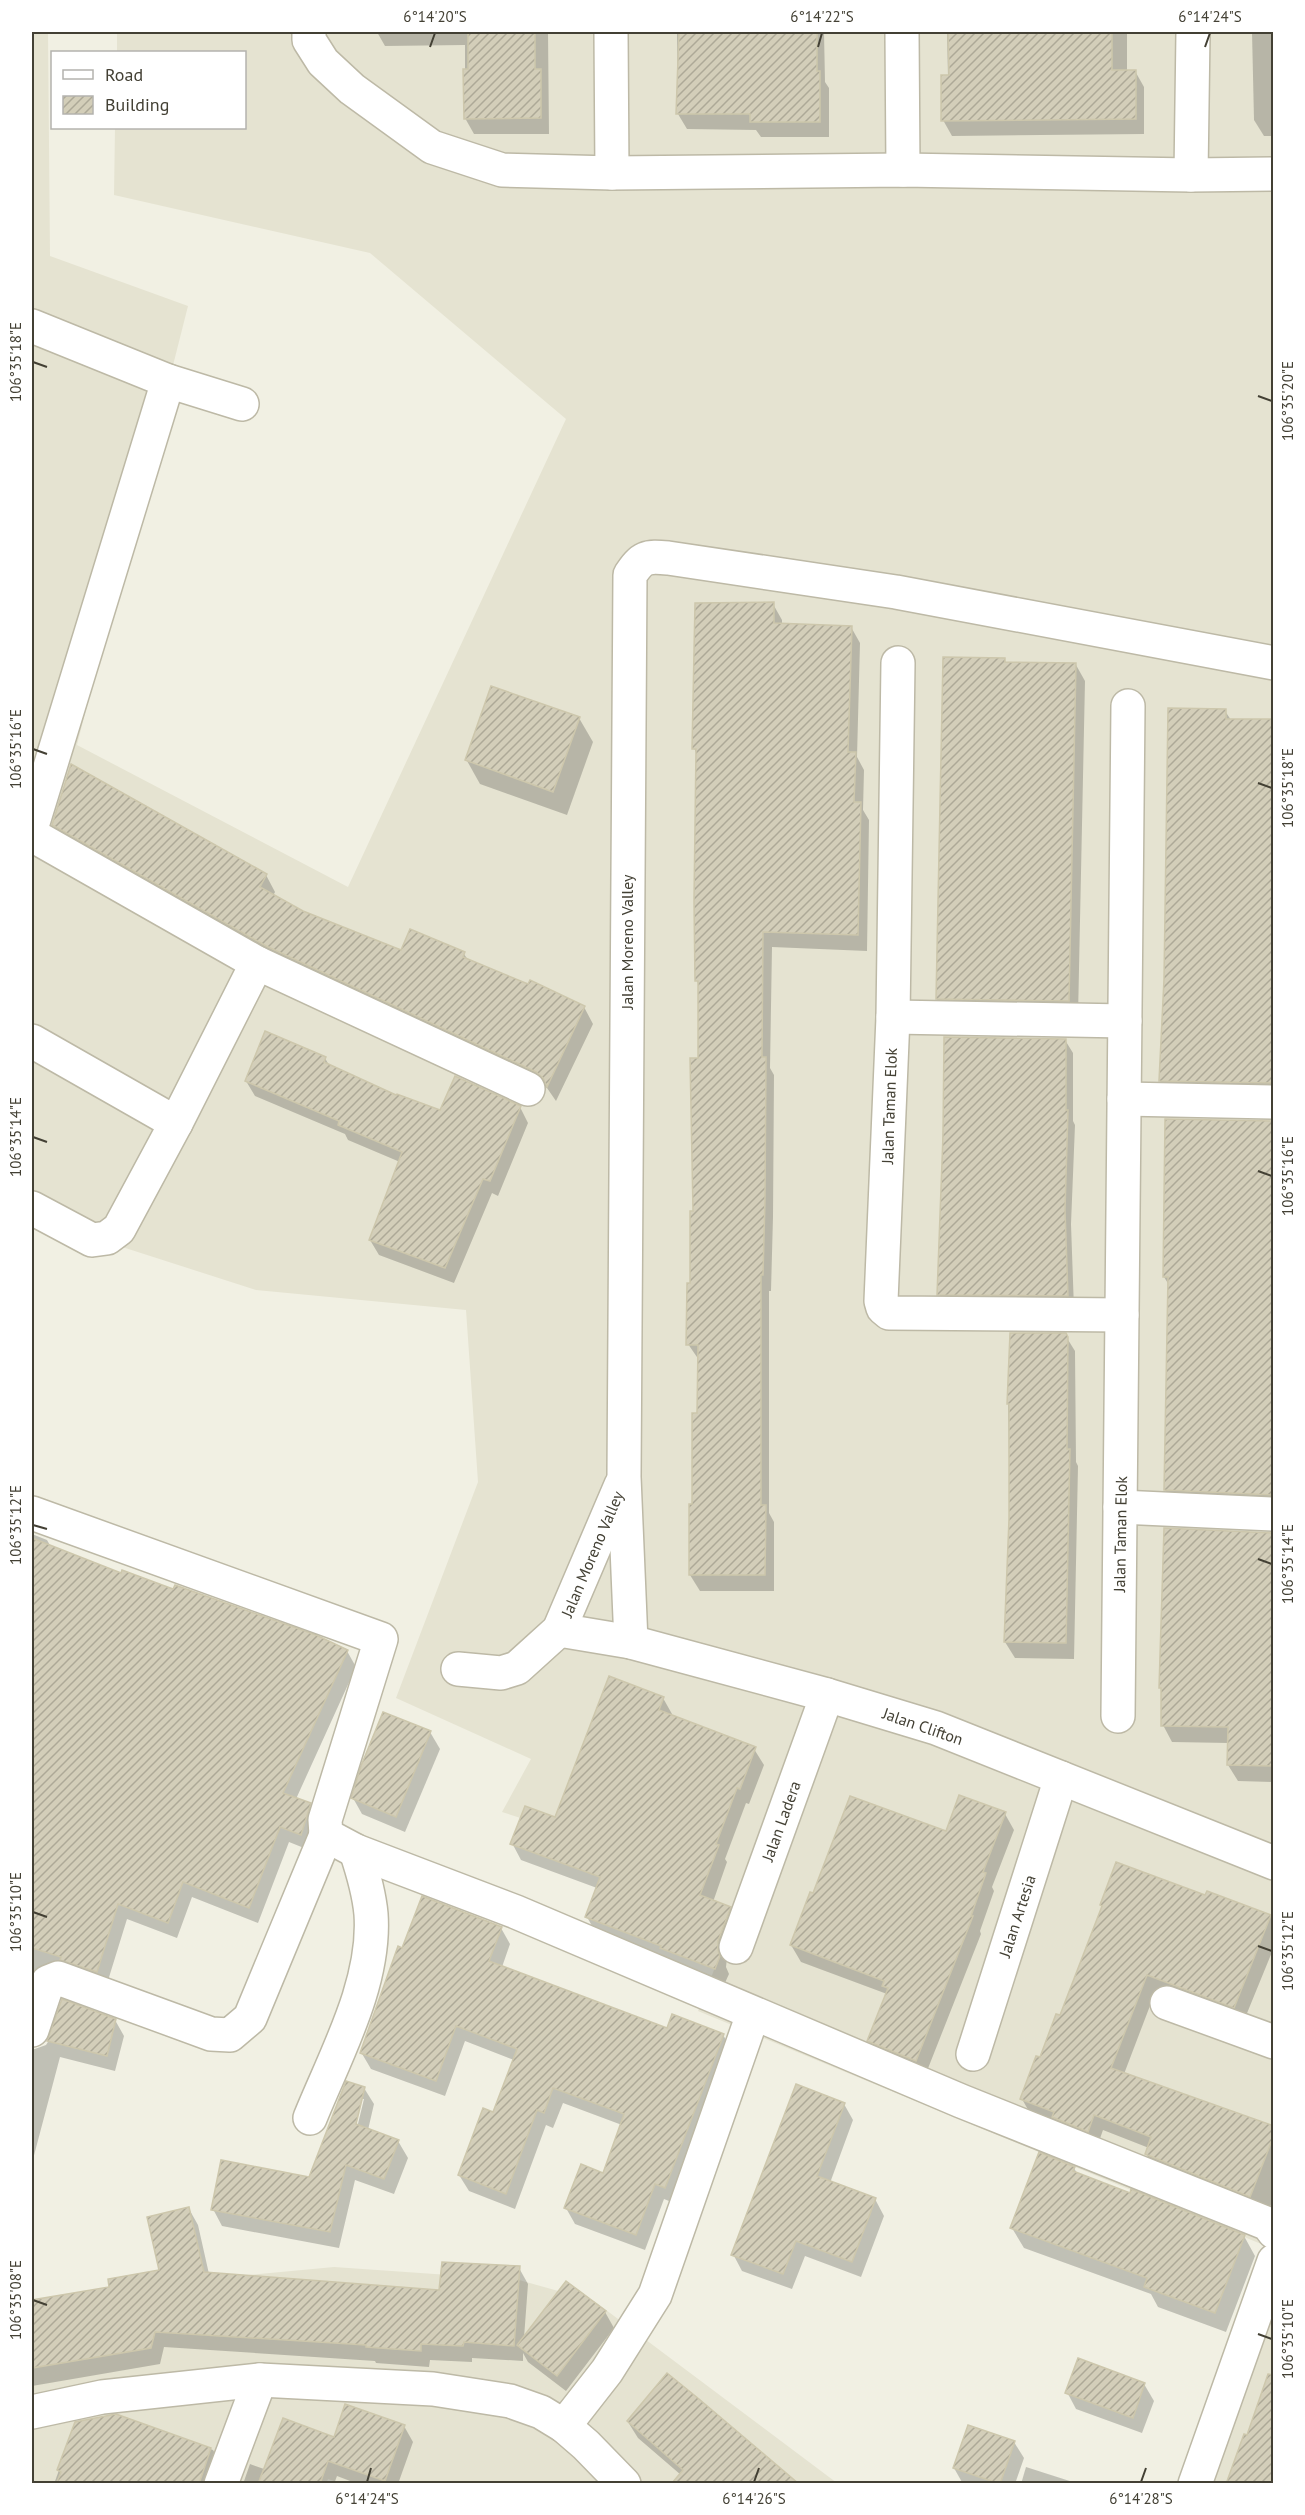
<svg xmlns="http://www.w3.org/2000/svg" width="1305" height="2515" viewBox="0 0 1305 2515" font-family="'PT Sans',sans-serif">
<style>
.residential{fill:#e5e3d1}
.shadow{fill:#0003;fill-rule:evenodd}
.building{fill:url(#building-hatch);stroke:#cdc7ac;stroke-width:1.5}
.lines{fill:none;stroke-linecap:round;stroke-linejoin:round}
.minor-casing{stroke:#bdb9a6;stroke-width:36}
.minor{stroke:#fff;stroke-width:33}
.ticks{fill:none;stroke:#434034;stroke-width:2}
.labels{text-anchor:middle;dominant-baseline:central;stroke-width:5;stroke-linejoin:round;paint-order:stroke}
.street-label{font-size:16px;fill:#434034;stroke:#fff}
.neatline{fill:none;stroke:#434034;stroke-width:2}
.ticks-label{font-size:15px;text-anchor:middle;fill:#434034}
</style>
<defs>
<pattern id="building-hatch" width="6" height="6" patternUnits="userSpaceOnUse" patternTransform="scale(1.5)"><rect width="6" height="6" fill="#d3ceb9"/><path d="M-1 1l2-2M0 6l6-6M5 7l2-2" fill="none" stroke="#ada997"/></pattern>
</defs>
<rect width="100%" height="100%" fill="#f1f0e3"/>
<!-- residential -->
<g class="residential">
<polygon points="32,32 48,32 50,256 188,306 77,745 348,887 566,419 370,253 114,195 115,128 244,128 244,52 117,52 117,32 1273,32 1273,2249 698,2011 721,1952 615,1926 649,1859 502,1812 531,1759 396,1698 478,1482 466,1310 256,1290 32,1218"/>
<polygon points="334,2267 519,2280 594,2301 837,2483 343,2484 328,2479 326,2484 32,2484 32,2316 161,2283"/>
<polygon points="1273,2278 1273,2483 1195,2484"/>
</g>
<!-- shadow -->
<g class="shadow">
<polygon points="377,32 548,32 549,134 474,134 465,118 465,45 385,46"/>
<polygon points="677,32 824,32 825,82 829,88 829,137 761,137 756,130 687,129 678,114"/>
<polygon points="947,32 1127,32 1127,71 1135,71 1144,87 1144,134 952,136 943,120 948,77"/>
<polygon points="1252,32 1274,32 1274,136 1264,136 1254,120"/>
<polygon points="773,604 782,620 782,625 851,627 860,643 857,757 864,770 863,810 869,820 867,951 772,947 770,1068 774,1075 773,1217 771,1291 769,1291 769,1513 774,1522 774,1591 700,1591 690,1575 699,1360 688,1344 700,1059 700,987 697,981 697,755 694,748"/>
<polygon points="1004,660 1006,663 1076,665 1085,681 1078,1017 947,1015 937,999"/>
<polygon points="1225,711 1231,720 1274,721 1274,1098 1169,1096 1160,1081"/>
<polygon points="579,718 593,742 567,815 480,784 466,759"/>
<polygon points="54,825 266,875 275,892 273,896 302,913 402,952 464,954 468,960 584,1007 593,1024 556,1101 547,1088 276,962 63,841"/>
<polygon points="945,1038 1065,1040 1073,1053 1073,1121 1075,1125 1071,1224 1074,1309 946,1307 939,1294"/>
<polygon points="325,1058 330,1067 397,1097 441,1112 520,1107 528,1123 498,1196 492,1193 454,1283 379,1255 370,1240 400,1162 348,1140 345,1134 255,1096 246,1081"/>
<polygon points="1274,1122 1274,1511 1175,1506 1165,1490 1169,1285 1164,1277"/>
<polygon points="1065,1335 1075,1351 1076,1462 1078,1466 1074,1659 1015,1658 1005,1642 1010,1519 1008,1404"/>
<polygon points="32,1534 47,1540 51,1547 122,1575 347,1651 356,1667 296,1799 309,1805 319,1820 309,1850 289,1842 258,1923 192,1897 177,1938 127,1919 106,1987 74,1976 32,2016"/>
<polygon points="1274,1534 1274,1782 1238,1781 1228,1765 1229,1743 1172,1742 1163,1725 1163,1692 1161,1688"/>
<polygon points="663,1698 672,1714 672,1717 754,1749 764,1765 749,1804 746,1803 725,1859 727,1862 713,1902 730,1908 739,1924 727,1958 726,1967 729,1974 724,1985 596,1933 587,1917 597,1888 521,1860 512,1843 556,1819"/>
<polygon points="430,1732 440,1749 405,1832 362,1814 353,1798"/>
<polygon points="1005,1814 1014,1830 992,1887 994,1891 980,1931 981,1934 925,2076 878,2057 869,2041 887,1994 801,1962 791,1945 814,1895 946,1833"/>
<polygon points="1208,1893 1270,1916 1274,1922 1274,1947 1243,2023 1156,1990 1124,2074 1274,2127 1274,2197 1267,2215 1156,2170 1146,2154 1149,2148 1103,2130 1097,2147 1031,2115 1022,2099 1060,2017 1206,1897"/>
<polygon points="501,1928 510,1944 502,1967 668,2030 723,2035 733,2051 674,2203 664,2199 645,2250 575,2224 566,2208 603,2175 622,2125 563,2103 553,2128 546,2125 515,2209 469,2191 459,2175 494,2114 514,2060 465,2041 445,2096 371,2069 361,2052 403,1950"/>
<polygon points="115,2020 124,2036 115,2071 60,2057 32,2163 32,2050 46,2045 51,2037"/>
<path d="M364 2088 374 2104 368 2130 398 2141 408 2158 394 2194 355 2180 339 2248 222 2226 213 2209 310 2178ZM361 2099H364L356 2132 353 2131Z"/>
<polygon points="844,2104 853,2120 830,2183 875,2199 884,2216 861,2277 805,2256 792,2289 742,2271 733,2254"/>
<polygon points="1074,2168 1078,2175 1244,2236 1255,2256 1226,2332 1158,2307 1151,2294 1024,2248 1012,2228"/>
<polygon points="189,2209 198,2225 209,2274 440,2291 519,2268 528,2284 524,2338 605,2312 614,2328 566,2391 528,2362 523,2353 523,2361 472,2358 472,2362 430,2360 429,2367 376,2363 375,2361 164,2347 160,2364 32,2386 32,2301 111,2288 161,2272"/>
<polygon points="1144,2384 1154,2401 1142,2433 1076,2409 1067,2392"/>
<polygon points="116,2416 213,2450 222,2466 215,2484 54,2484 76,2423"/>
<polygon points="628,2422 797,2484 675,2484 681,2475 638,2438"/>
<polygon points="404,2426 413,2442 398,2484 358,2484 337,2476 334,2484 243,2484 250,2464 264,2469 335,2439"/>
<polygon points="1014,2442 1024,2458 1015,2484 963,2484 954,2468"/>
<polygon points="1026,2467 1079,2484 1021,2484"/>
</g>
<!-- building -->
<g class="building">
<polygon points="468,32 535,32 535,69 541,69 541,118 464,119 463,69 468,69"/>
<polygon points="679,32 817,32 817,71 820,71 820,122 750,122 750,114 676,114"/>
<polygon points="948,32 1112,32 1112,70 1136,70 1136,119 941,121 941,75 949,75"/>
<polygon points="774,602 774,623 852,626 848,752 856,752 854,802 861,802 858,935 763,932 762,1057 766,1057 765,1200 763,1275 761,1275 761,1505 766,1505 765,1575 689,1575 689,1504 692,1504 692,1413 697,1413 698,1345 686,1345 687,1283 690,1283 690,1211 693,1211 690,1058 698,1058 698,981 695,981 694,901 696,749 692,749 695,603"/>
<polygon points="943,657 1005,658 1005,662 1076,663 1069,1001 936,999"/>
<polygon points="491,686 580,717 553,792 465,760"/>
<polygon points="1168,708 1226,709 1226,719 1274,719 1274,1083 1159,1081 1164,979"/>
<polygon points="71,764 267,874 260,887 303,911 401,950 410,929 465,952 463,957 528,984 530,980 585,1006 547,1087 543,1078 536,1072 266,946 52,825"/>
<polygon points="265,1031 326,1057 324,1062 396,1095 397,1094 440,1110 455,1076 521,1106 490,1181 483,1179 445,1268 369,1240 402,1152 338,1125 339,1121 245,1081"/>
<polygon points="944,1037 1066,1039 1066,1110 1068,1110 1065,1210 1068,1296 937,1295 943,1135"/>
<polygon points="1165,1119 1274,1121 1274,1495 1164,1490 1168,1277 1163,1277"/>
<polygon points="1010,1333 1066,1333 1068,1337 1067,1449 1070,1449 1066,1643 1004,1642 1009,1519 1009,1404 1007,1404"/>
<polygon points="1164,1528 1274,1533 1274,1766 1227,1765 1228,1727 1161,1726 1161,1688 1159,1688"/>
<polygon points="32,1538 121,1573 122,1570 173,1589 175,1585 316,1635 348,1650 283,1793 311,1803 301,1835 280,1827 249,1908 183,1882 168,1923 118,1904 97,1972 60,1960 61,1957 32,1948"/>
<polygon points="609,1676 664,1697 659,1710 756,1747 740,1789 737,1788 716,1844 719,1845 700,1895 731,1907 718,1941 718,1950 720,1956 715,1969 660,1948 661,1946 585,1917 600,1877 510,1844 525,1806 555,1817"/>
<polygon points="383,1712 431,1731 396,1817 351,1798 361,1766"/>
<polygon points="959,1795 1006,1812 983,1872 986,1873 971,1916 973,1916 916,2061 867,2041 888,1988 882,1986 884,1981 790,1945 810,1892 813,1893 850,1796 946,1831"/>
<polygon points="1116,1862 1205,1895 1207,1891 1271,1915 1234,2008 1147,1975 1111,2068 1274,2126 1274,2135 1250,2197 1145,2154 1151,2137 1094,2115 1088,2132 1052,2117 1054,2112 1020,2099 1036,2056 1040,2057 1056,2014 1060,2015 1102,1906 1100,1905"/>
<polygon points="422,1896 502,1927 489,1961 667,2028 672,2014 724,2034 665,2188 655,2184 636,2235 564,2208 581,2164 603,2173 624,2114 553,2088 544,2113 537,2110 506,2194 458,2175 483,2108 493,2112 517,2049 456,2026 436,2081 360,2053 398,1946 402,1948"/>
<polygon points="62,1999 116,2019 107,2056 47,2041"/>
<polygon points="346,2081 365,2087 356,2124 399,2140 384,2179 346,2165 330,2232 211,2210 221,2160 309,2177"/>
<polygon points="796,2084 845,2103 817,2176 876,2198 852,2262 796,2241 783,2274 731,2255"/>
<polygon points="1039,2152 1075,2167 1073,2171 1130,2193 1131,2189 1245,2235 1215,2313 1144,2287 1147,2278 1010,2228"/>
<polygon points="189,2207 204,2272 439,2290 442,2262 520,2266 514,2346 464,2342 463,2346 421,2344 421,2351 366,2347 366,2345 155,2332 151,2348 32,2368 32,2300 109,2287 108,2279 159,2270 147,2217"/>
<polygon points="566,2281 606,2311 557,2376 517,2345"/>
<polygon points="1078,2358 1145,2383 1133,2418 1065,2393"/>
<polygon points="667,2373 699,2399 799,2484 672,2483 683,2470 627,2421"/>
<polygon points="1268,2374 1274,2375 1274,2484 1226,2484 1244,2434 1247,2435"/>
<polygon points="345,2404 405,2425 385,2481 328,2461 320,2484 258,2484 283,2418 334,2437"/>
<polygon points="116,2414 211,2448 199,2484 56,2484 61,2472 57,2470 75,2422"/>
<polygon points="968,2425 1015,2441 1000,2484 953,2468"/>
</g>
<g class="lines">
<defs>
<g id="minor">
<polyline points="309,32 309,40 323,62 352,89 432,147 502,170 612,173 903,170 1191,175 1274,174"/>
<polyline points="611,32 612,173"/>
<polyline points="902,32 903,170"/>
<polyline points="1191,175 1193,32"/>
<polyline points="32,326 168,381 242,404"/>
<polyline points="898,663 893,1017 881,1301 883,1308 889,1313 1122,1315"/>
<polyline points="32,826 168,381"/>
<polyline points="32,835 257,963 528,1089"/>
<polyline points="893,1017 1125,1021"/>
<polyline points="32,1041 176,1123"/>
<polyline points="1124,1099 1274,1102"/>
<polyline points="32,1208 92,1240 107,1238 119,1229 176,1123 257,963"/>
<polyline points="1120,1507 1274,1514"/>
<polyline points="32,1513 381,1639 325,1820 326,1835 356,1851 516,1912 961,2101 1268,2224 1274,2232"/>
<polyline points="559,1630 631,1642 827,1695 936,1728 1274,1863"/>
<path d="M631 1642 624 1477 630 575C642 557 646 556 668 558L896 592 1274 663"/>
<polyline points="458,1669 501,1673 517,1668 559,1630 621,1485"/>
<polyline points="1118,1716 1128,706"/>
<polyline points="736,1947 827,1695"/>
<polyline points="1167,2003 1274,2042"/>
<polyline points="32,2030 48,1982 58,1978 211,2034 230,2035 250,2018 326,1835"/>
<polyline points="973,2054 1061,1778"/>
<path d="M310 2118C335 2056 376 1983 371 1914 369 1892 363 1872 356 1851"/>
<polyline points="32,2412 102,2397 260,2380 433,2389 510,2401 541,2412 564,2426 586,2445 624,2484"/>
<polyline points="564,2426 607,2371 655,2295 753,2014"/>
<polyline points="221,2484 260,2380"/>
<polyline points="1195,2484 1274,2261"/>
</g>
</defs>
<!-- minor casing -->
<use href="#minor" class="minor-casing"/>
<!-- minor -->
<use href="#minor" class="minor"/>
</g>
<!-- ticks -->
<path class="ticks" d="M430 47 435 33M818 47 822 33M1205 47 1210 33M33 362 47 367M1258 396 1272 401M33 749 47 754M1258 783 1272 788M33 1137 47 1142M1258 1171 1272 1176M33 1525 47 1529M1258 1559 1272 1564M33 1912 47 1917M1258 1946 1272 1951M33 2300 47 2305M1258 2334 1272 2339M367 2482 371 2468M754 2482 759 2468M1141 2482 1146 2468"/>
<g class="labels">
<!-- street labels -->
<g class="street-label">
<text transform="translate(627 942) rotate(-90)">Jalan Moreno Valley</text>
<text transform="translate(889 1106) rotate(-88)">Jalan Taman Elok</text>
<text transform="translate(1120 1534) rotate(-89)">Jalan Taman Elok</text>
<text transform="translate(592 1554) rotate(-67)">Jalan Moreno Valley</text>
<text transform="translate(923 1726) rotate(19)">Jalan Clifton</text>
<text transform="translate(781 1821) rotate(-70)">Jalan Ladera</text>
<text transform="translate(1017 1916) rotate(-72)">Jalan Artesia</text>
</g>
</g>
<!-- border -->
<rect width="1305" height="2515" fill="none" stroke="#ffffff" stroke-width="66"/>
<!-- legend -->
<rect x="51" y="51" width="195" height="78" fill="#ffffff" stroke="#b4b3ae" stroke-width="1.5"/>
<rect x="63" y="70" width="30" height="9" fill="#ffffff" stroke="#b4b3ae" stroke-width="1.5"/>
<text x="105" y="81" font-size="18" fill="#434034">Road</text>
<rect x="63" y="96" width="30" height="18" fill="url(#building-hatch)" stroke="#b4b3ae" stroke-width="1.5"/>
<text x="105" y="111" font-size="18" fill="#434034">Building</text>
<rect x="33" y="33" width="1239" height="2449" class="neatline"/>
<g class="ticks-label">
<text x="435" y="22">6°14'20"S</text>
<text x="822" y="22">6°14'22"S</text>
<text x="1210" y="22">6°14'24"S</text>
<text transform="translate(16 362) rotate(-90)" y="5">106°35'18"E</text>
<text transform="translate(1288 401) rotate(-90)" y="5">106°35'20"E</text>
<text transform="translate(16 749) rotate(-90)" y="5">106°35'16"E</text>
<text transform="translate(1288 788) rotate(-90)" y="5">106°35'18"E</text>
<text transform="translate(16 1137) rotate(-90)" y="5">106°35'14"E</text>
<text transform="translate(1288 1176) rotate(-90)" y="5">106°35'16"E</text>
<text transform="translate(16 1525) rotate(-90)" y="5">106°35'12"E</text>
<text transform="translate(1288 1564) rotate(-90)" y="5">106°35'14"E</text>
<text transform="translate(16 1912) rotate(-90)" y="5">106°35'10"E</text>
<text transform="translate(1288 1951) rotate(-90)" y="5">106°35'12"E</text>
<text transform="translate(16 2300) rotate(-90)" y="5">106°35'08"E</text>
<text transform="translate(1288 2339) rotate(-90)" y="5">106°35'10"E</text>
<text x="367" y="2504">6°14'24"S</text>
<text x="754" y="2504">6°14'26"S</text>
<text x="1141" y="2504">6°14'28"S</text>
</g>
</svg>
